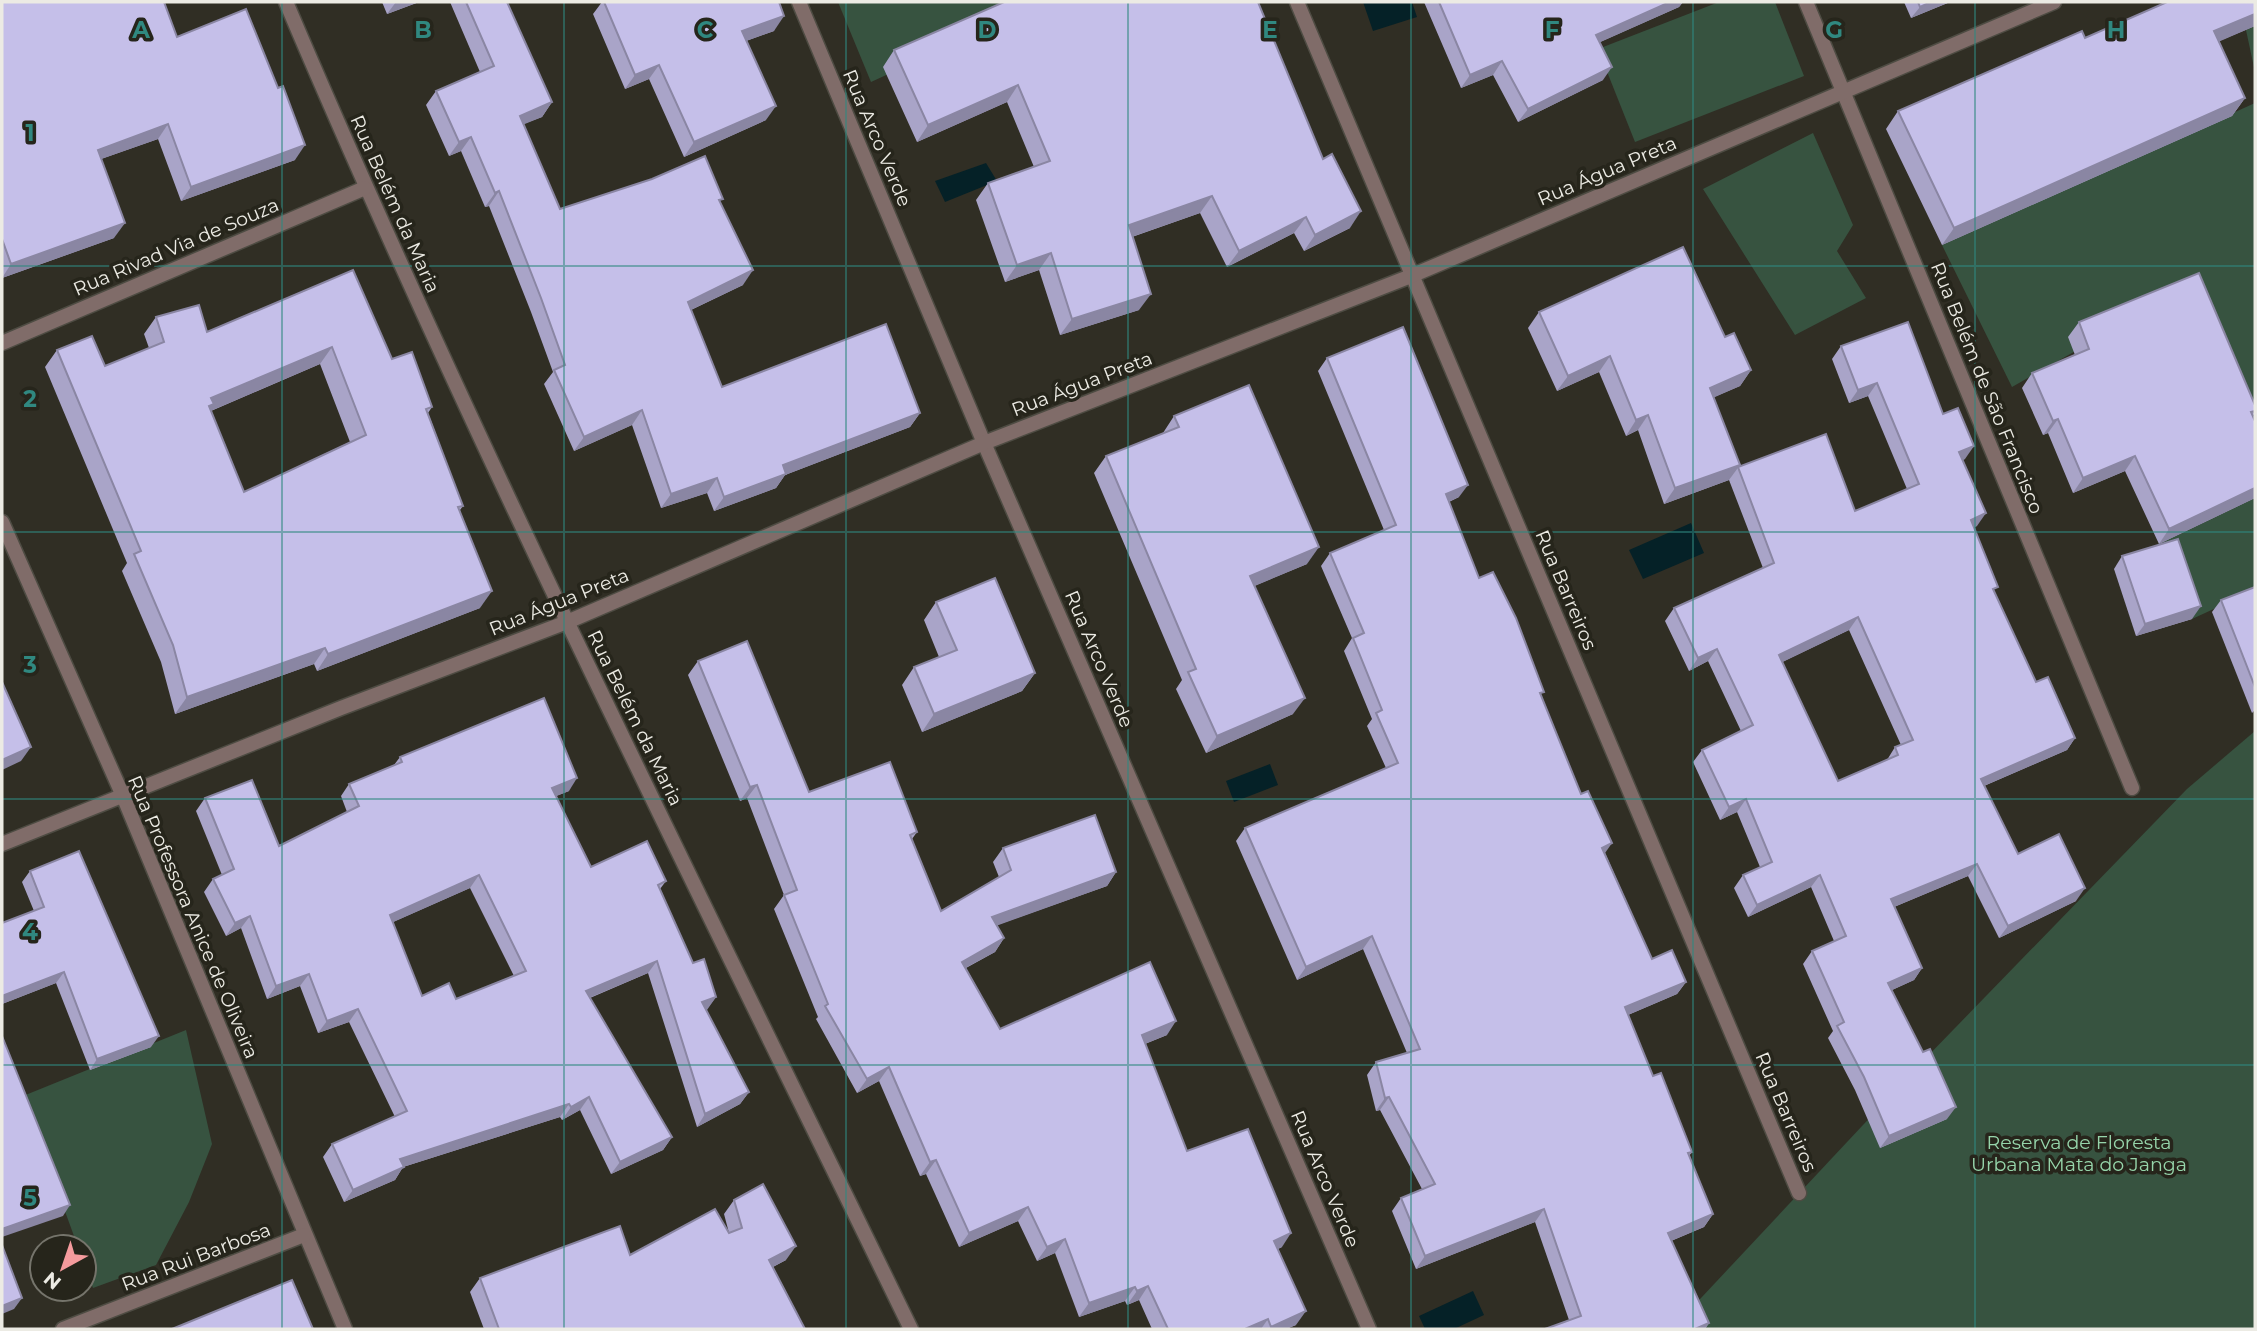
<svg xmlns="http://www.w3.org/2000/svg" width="2257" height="1331" viewBox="0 0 2257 1331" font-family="Montserrat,sans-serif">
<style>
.green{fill:#375340}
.water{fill:#052127}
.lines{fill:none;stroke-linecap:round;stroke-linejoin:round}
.minor-casing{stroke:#4e4c43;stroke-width:17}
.minor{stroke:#806c69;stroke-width:14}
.wall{fill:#a9a4c8;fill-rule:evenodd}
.shaded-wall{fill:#8a86a3}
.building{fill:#c5bfe9;stroke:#8a86a3;stroke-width:2;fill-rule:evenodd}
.grid{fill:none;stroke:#308880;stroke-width:2;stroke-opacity:0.55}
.labels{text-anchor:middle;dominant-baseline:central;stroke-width:7;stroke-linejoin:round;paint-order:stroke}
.street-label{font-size:19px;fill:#ecebe4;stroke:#26251b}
.park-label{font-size:19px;fill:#96d5aa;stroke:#26251b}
.grid-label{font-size:23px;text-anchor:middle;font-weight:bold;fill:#308880;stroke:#26251b;stroke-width:7;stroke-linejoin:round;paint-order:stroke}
</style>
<rect width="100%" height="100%" fill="#302e24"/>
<!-- green -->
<g class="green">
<polygon points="838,2 1045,2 871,82"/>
<polygon points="1719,2 1775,2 1804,76 1635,142 1598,49"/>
<polygon points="2255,26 2255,72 2246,30"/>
<polygon points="2255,103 2255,451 2188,287 2012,387 1942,245"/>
<polygon points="1813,133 1853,225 1837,251 1866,298 1795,335 1703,189"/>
<polygon points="2255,498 2255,590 2192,619 2159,544"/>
<polygon points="2255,731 2255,1329 1672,1329 1922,1062 2187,789"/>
<polygon points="186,1030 212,1144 189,1202 156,1265 93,1288 84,1264 84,1247 78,1247 23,1096"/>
</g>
<!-- water -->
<g class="water">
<polygon points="1363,2 1412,2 1417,17 1373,31"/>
<polygon points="986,163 997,181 945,202 935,181"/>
<polygon points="1691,523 1704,553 1643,579 1629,550"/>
<polygon points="1270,764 1278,785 1234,802 1226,781"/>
<polygon points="1473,1291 1484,1315 1454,1329 1425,1329 1419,1316"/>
</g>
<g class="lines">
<defs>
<g id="minor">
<path d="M286 2C477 452 697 889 911 1329"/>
<polyline points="799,2 984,443 1369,1329"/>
<polyline points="1297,2 1799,1193"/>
<polyline points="1806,2 2132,788"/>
<polyline points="2,343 365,188"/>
<polyline points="2,522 123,796 345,1329"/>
<polyline points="2,844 341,708 567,622 984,443 1411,276 2054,2"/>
<polyline points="63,1329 304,1235"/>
</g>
</defs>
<!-- minor casing -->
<use href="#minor" class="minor-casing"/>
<!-- minor -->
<use href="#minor" class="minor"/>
</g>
<!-- wall -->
<g class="wall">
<polygon points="2,2 177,37 295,160 181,201 158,139 101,159 114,238 2,278"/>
<polygon points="382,2 419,2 387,14"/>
<polygon points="450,2 507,2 552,102 542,117 523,124 560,209 720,202 743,285 691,310 722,387 920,413 910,427 785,475 776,488 714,511 707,493 661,508 632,425 574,451 544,384 553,372 531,312 489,206 485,207 461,151 449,156 426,105 436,91 480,72"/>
<polygon points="602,2 779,2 774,31 746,41 766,120 684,157 649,79 625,89 593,14"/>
<polygon points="1004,2 1350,228 1304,251 1294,233 1227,267 1200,213 1132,237 1139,310 1060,335 1039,270 1005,282 976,200 988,183 1034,167 1007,102 917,142 883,67 894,50"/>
<polygon points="1424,2 1683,2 1679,7 1600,42 1603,80 1518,122 1493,75 1461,88"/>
<polygon points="1904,2 1950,2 1911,18"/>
<polygon points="2255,2 2255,26 2219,41 2245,98 2232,116 1942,245 1886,129 1898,111 2085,38"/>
<path d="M353 270 392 359 432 407 428 413 463 506 460 510 480 608 317 671 314 664 175 714 161 662 122 571 127 563 45 367 57 350 105 366 149 348 144 334 156 317 207 332ZM320 364 350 442 244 492 211 411Z"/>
<path d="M1539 312 1725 337 1751 370 1740 386 1714 397 1738 467 1855 511 1907 489 1868 396 1849 403 1832 359 1841 346 1943 414 1965 459 1962 460 1977 526 1974 527 1994 591 2036 682 2075 738 2067 750 1984 786 2018 854 2076 901 1999 938 1968 876 1894 907 1922 968 1914 980 1892 990 1947 1119 1880 1148 1855 1090 1828 1038 1833 1031 1803 964 1812 951 1834 941 1811 887 1748 917 1734 888 1743 875 1760 867 1737 812 1720 820 1693 762 1702 750 1741 731 1708 661 1689 671 1665 621 1674 608 1763 568 1729 480 1664 504 1638 430 1626 436 1599 372 1557 391 1528 328ZM1849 630 1901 745 1895 747 1887 760 1838 781 1782 662Z"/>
<polygon points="2079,322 2255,413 2253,416 2255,421 2255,498 2159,544 2125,471 2073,493 2048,433 2043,435 2022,388 2032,373 2075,355 2068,337"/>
<polygon points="1327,358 1459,497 1449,502 1479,578 1541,696 1605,853 1652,959 1686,982 1677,994 1628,1015 1653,1076 1692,1152 1689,1156 1713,1214 1704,1227 1671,1241 1709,1323 1705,1329 1545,1329 1569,1320 1535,1222 1416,1269 1392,1211 1401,1198 1422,1189 1380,1110 1376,1111 1367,1075 1376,1062 1407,1053 1363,949 1297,980 1236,841 1245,828 1386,768 1367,726 1372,719 1344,651 1352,638 1321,566 1330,553 1384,530 1318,371"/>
<polygon points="1174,416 1307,564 1254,586 1293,714 1206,753 1176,689 1182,680 1094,473 1106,456 1163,433"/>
<polygon points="2122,556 2192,619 2136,636 2114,569"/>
<polygon points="2255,587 2255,710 2252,713 2212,612 2221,600"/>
<polygon points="936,602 1035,673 1022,691 922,732 902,685 914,667 939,657 924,620"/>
<polygon points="698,661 809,792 917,832 912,839 941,911 999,877 993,862 1003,848 1116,872 1107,886 997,925 1004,938 995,952 966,968 1000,1029 1167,1035 1145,1044 1187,1151 1282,1247 1278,1249 1296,1325 1286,1329 1152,1329 1139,1300 1127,1305 1125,1301 1079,1317 1055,1253 1037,1261 1018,1221 959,1247 926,1174 920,1176 879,1081 857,1093 816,1019 818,1017 774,909 784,895 747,798 740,801 688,675"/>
<path d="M400 757 569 791 556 796 591 867 666 881 660 889 693 963 716 997 706 1010 749 1092 740 1104 697 1127 648 973 590 998 672 1137 663 1150 611 1174 580 1110 562 1120 560 1117 403 1167 395 1180 344 1202 323 1157 332 1144 395 1117 349 1022 318 1033 300 986 267 999 241 928 226 936 204 892 213 879 222 875 196 811 205 798 279 846 347 812 341 796 349 784 394 765ZM470 888 514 976 456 999 422 996 393 922Z"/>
<polygon points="30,871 151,1047 90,1070 56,983 2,1004 2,923 34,911 22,882"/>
<polygon points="734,1200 786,1260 773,1267 805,1329 484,1329 470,1292 480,1278 630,1255 729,1233 724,1214"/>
</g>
<!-- shaded-wall -->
<g class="shaded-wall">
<polygon points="396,2 419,2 387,14"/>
<polygon points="1670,2 1683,2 1679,7 1587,48 1596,35"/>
<polygon points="1931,2 1950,2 1911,18 1920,7"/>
<polygon points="2255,14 2255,26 2202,49 2214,31"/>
<polygon points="784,16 774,31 732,46 742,31"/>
<polygon points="1502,61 1493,75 1461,88 1470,75"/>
<polygon points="659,65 649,79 625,89 635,75"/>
<polygon points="1612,67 1603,80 1518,122 1528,109"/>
<polygon points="1018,85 1007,102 917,142 928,125"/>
<polygon points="2245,98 2232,116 1942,245 1954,228"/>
<polygon points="552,102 542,117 510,130 520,116"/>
<polygon points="776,106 766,120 684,157 694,142"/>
<polygon points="168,124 158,139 87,164 98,150"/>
<polygon points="471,137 461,151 449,156 459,142"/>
<polygon points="305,145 295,160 181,201 191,187"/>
<polygon points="499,191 489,206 485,207 495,193"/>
<polygon points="1212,196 1200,213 1117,242 1129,225"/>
<polygon points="1361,211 1350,228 1304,251 1315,235"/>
<polygon points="1306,217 1294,233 1227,267 1239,251"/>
<polygon points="125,223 114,238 2,278 11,264"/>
<polygon points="1051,253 1039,270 1005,282 1017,265"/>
<polygon points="753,270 743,285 678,316 688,302"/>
<polygon points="1151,294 1139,310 1060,335 1072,319"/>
<polygon points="332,347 320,364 208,412 202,420 211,398"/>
<polygon points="1610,356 1599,372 1557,391 1568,376"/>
<polygon points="1751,370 1740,386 1699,404 1710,388"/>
<polygon points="1877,383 1868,396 1849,403 1858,390"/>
<polygon points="642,410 632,425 574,451 584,437"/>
<polygon points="920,413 910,427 785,475 776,488 714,511 724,497 783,465"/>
<polygon points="1648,415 1638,430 1626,436 1636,420"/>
<polygon points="2058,419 2048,433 2043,435 2053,421"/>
<polygon points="1974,446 1965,459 1950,465 1959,452"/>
<polygon points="2135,456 2125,471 2073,493 2083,478"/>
<polygon points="1740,465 1729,480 1664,504 1675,488"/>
<polygon points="717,478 707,493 661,508 671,494"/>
<polygon points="1468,485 1459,497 1437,507 1446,494"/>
<polygon points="2255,488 2255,498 2159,544 2169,529"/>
<polygon points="1986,513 1977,526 1962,532 1971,520"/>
<polygon points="1319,547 1307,564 1238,593 1250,576"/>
<polygon points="492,591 480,608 317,671 328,654"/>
<polygon points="2201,606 2192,619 2136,636 2145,624"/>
<polygon points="1858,617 1849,630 1770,668 1779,655"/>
<polygon points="325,648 314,664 175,714 187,697"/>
<polygon points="1717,649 1708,661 1689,671 1698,658"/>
<polygon points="1035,673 1022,691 922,732 934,714"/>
<polygon points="1305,698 1293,714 1206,753 1217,736"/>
<polygon points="2075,738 2067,750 1972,791 1981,779"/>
<polygon points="31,747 21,761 2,770 2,760"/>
<polygon points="577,778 569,791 544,801 552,788"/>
<polygon points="757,785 747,798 740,801 750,787"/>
<polygon points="1746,799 1737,812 1720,820 1729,807"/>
<polygon points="1612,843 1603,856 1602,848"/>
<polygon points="1977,864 1968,876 1882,912 1891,899"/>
<polygon points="1116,872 1107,886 982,931 992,917"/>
<polygon points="479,875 470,888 382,927 390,915"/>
<polygon points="1820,875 1811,887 1748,917 1757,905"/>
<polygon points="2085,888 2076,901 1999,938 2008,926"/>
<polygon points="250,916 241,928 226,936 235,923"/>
<polygon points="1372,936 1363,949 1297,980 1306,967"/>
<polygon points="1004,938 995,952 952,975 962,962"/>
<polygon points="657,961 648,973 577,1003 586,991"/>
<polygon points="1922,968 1914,980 1879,996 1888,983"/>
<polygon points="64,972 56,983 2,1004 2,996"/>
<polygon points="309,974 300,986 267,999 276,986"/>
<polygon points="1686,982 1677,994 1616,1020 1625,1007"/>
<polygon points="716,997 707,1010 693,1014 702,1002"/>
<polygon points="358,1009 349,1022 318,1033 327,1021"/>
<polygon points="1176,1021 1167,1035 1132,1049 1142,1035"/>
<polygon points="159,1036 151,1047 90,1070 97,1059"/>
<polygon points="889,1067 879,1081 857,1093 867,1079"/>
<polygon points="749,1092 740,1104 697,1127 705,1114"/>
<polygon points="589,1097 580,1110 562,1120 571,1107"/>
<polygon points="1389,1097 1380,1110 1376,1111 1385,1098"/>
<polygon points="569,1104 560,1117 403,1167 395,1180 344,1202 353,1190 400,1159"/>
<polygon points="1956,1107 1947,1119 1880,1148 1889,1136"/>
<polygon points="672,1137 663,1150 611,1174 620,1162"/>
<polygon points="936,1160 926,1174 920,1176 930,1162"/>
<polygon points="70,1205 63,1216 2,1237 2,1229"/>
<polygon points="1028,1207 1018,1221 959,1247 969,1233"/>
<polygon points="1544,1209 1535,1222 1416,1269 1425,1256"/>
<polygon points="1713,1214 1704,1227 1659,1246 1668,1233"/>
<polygon points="1291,1233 1282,1247 1264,1255 1274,1241"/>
<polygon points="1065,1239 1055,1253 1037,1261 1047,1247"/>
<polygon points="796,1246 786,1260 759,1274 769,1260"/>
<polygon points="1148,1286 1139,1300 1127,1305 1137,1291"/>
<polygon points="1135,1287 1125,1301 1079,1317 1089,1303"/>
<polygon points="22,1298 14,1309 2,1314 2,1306"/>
<polygon points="1306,1311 1296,1325 1286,1329 1270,1329 1271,1327"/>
<polygon points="1268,1319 1261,1329 1245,1329"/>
<polygon points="1709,1323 1705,1329 1695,1329"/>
</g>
<!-- building -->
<g class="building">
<polygon points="2,2 164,2 177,37 246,9 278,88 283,86 305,145 191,187 168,124 98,150 125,223 11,264 2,239"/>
<polygon points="466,2 507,2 552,102 520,116 560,209 652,179 705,156 723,199 719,200 753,270 688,302 722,387 886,324 920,413 783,465 786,474 724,497 717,478 671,494 642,410 584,437 554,370 565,365 541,298 499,191 495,193 471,137 459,142 436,91 494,66"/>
<polygon points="604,2 779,2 784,16 742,31 776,106 694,142 659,65 635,75"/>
<polygon points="1004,2 1258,2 1323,159 1332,154 1361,211 1315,235 1306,217 1239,251 1212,196 1129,225 1151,294 1072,319 1051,253 1017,265 988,183 1050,161 1018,85 928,125 894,50"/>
<polygon points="1439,2 1670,2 1596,35 1612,67 1528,109 1502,61 1470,75"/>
<polygon points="1918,2 1931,2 1920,7"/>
<polygon points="2167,2 2255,2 2255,14 2214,31 2245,98 1954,228 1898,111 2082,31 2085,38"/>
<polygon points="1683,247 1725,337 1734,333 1751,370 1710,388 1740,465 1675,488 1648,415 1636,420 1610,356 1568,376 1539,312"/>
<path d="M353 270 392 359 412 352 432 407 426 409 463 506 458 507 492 591 328 654 325 648 187 697 173 645 134 554 141 551 57 350 92 336 105 366 164 342 156 317 199 305 207 332ZM332 347 366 435 244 492 209 406 214 404 211 398Z"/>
<polygon points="2199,273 2255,405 2255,411 2251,412 2255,421 2255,488 2169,529 2135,456 2083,478 2058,419 2053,421 2032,373 2089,349 2079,322"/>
<path d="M1908 322 1943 414 1958 408 1974 446 1959 452 1986 513 1971 520 1998 587 1993 589 2036 682 2048 677 2075 738 1981 779 2018 854 2059 834 2085 888 2008 926 1977 864 1891 899 1922 968 1888 983 1923 1052 1930 1049 1956 1107 1889 1136 1864 1077 1837 1026 1844 1022 1812 951 1846 936 1820 875 1757 905 1743 875 1772 862 1746 799 1729 807 1702 750 1753 725 1717 649 1698 658 1674 608 1774 563 1738 467 1826 434 1855 511 1919 484 1877 383 1858 390 1841 346ZM1858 617 1913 740 1895 747 1898 755 1838 781 1779 655Z"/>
<polygon points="1403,327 1468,485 1446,494 1479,578 1493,572 1516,618 1544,692 1540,693 1581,794 1588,791 1612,843 1602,848 1652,959 1672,950 1686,982 1625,1007 1653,1076 1661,1073 1692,1152 1688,1153 1713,1214 1668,1233 1709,1323 1695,1329 1545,1329 1581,1316 1544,1209 1425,1256 1401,1198 1435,1184 1389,1097 1385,1098 1376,1062 1420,1049 1372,936 1306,967 1245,828 1398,763 1376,713 1382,710 1353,638 1364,633 1330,553 1396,525 1327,358"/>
<polygon points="1249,385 1319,547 1250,576 1305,698 1217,736 1188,672 1196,669 1106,456 1179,427 1174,416"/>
<polygon points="2178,539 2201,606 2145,624 2122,556"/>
<polygon points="995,578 1035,673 934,714 914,667 957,650 936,602"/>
<polygon points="2255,587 2255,687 2221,600"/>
<polygon points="747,641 809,792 890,762 917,832 910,835 941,911 1011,870 1003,848 1095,815 1116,872 992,917 1004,938 962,962 1000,1029 1150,962 1176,1021 1142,1035 1187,1151 1248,1129 1291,1233 1274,1241 1306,1311 1271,1327 1268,1319 1245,1329 1168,1329 1148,1286 1137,1291 1135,1287 1089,1303 1065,1239 1047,1247 1028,1207 969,1233 936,1160 930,1162 889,1067 867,1079 825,1006 828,1004 784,895 797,890 757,785 750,787 698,661"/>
<polygon points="2,682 31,747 2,760"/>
<path d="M544 698 577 778 552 788 591 867 647 841 666 881 658 885 693 963 704 959 716 997 702 1002 749 1092 705 1114 657 961 586 991 672 1137 620 1162 589 1097 571 1107 569 1104 400 1159 404 1167 353 1190 332 1144 407 1111 358 1009 327 1021 309 974 276 986 250 916 235 923 213 879 234 869 205 798 252 780 279 846 359 806 349 784 402 762 400 757ZM479 875 526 971 456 999 449 983 422 996 390 915Z"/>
<polygon points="79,851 159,1036 97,1059 64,972 2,996 2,923 44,907 30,871"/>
<polygon points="2,1036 70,1205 2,1229"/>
<polygon points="763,1184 796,1246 769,1260 805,1329 499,1329 480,1278 620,1226 630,1255 715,1209 729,1233 742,1228 734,1200"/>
<polygon points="2,1245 22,1298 2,1306"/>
<polygon points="292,1280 313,1329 172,1329"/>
</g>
<!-- grid -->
<path class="grid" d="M282 2V1329M564 2V1329M846 2V1329M1128 2V1329M1411 2V1329M1693 2V1329M1975 2V1329M2 266H2255M2 532H2255M2 799H2255M2 1065H2255"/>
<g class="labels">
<!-- street labels -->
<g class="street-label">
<text transform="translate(877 138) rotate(67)">Rua Arco Verde</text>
<text transform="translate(1607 171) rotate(-23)">Rua Água Preta</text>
<text transform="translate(395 204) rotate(66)">Rua Belém da Maria</text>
<text transform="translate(176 247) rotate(-23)">Rua Rivad Via de Souza</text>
<text transform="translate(1082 384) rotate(-21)">Rua Água Preta</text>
<text transform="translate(1987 388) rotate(68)">Rua Belém de São Francisco</text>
<text transform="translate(1566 590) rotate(67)">Rua Barreiros</text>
<text transform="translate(559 602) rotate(-22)">Rua Água Preta</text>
<text transform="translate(1099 659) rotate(67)">Rua Arco Verde</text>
<text transform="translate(635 718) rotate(64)">Rua Belém da Maria</text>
<text transform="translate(193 917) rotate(67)">Rua Professora Anice de Oliveira</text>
<text transform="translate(1786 1112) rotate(67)">Rua Barreiros</text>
<text transform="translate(1325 1179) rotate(67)">Rua Arco Verde</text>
<text transform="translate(196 1257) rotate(-21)">Rua Rui Barbosa</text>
</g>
<!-- park labels -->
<g class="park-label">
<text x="2079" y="1142">Reserva de Floresta<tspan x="2079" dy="22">Urbana Mata do Janga</tspan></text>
</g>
</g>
<g class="grid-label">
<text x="141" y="38">A</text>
<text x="423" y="38">B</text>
<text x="705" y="38">C</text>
<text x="987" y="38">D</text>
<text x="1270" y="38">E</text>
<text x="1552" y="38">F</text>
<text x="1834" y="38">G</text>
<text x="2116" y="38">H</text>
<text x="30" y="141">1</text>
<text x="30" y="407">2</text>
<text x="30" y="673">3</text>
<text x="30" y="940">4</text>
<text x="30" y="1206">5</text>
</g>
<!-- border -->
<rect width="2257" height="1331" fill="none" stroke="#ecebe4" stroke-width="7"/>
<!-- north arrow -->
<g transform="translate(63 1268) rotate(220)"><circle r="33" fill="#26251b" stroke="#75746b" stroke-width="2"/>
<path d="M0-5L12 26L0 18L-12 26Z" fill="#f59b9d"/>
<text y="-10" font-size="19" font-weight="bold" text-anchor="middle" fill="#ecebe4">N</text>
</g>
</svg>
